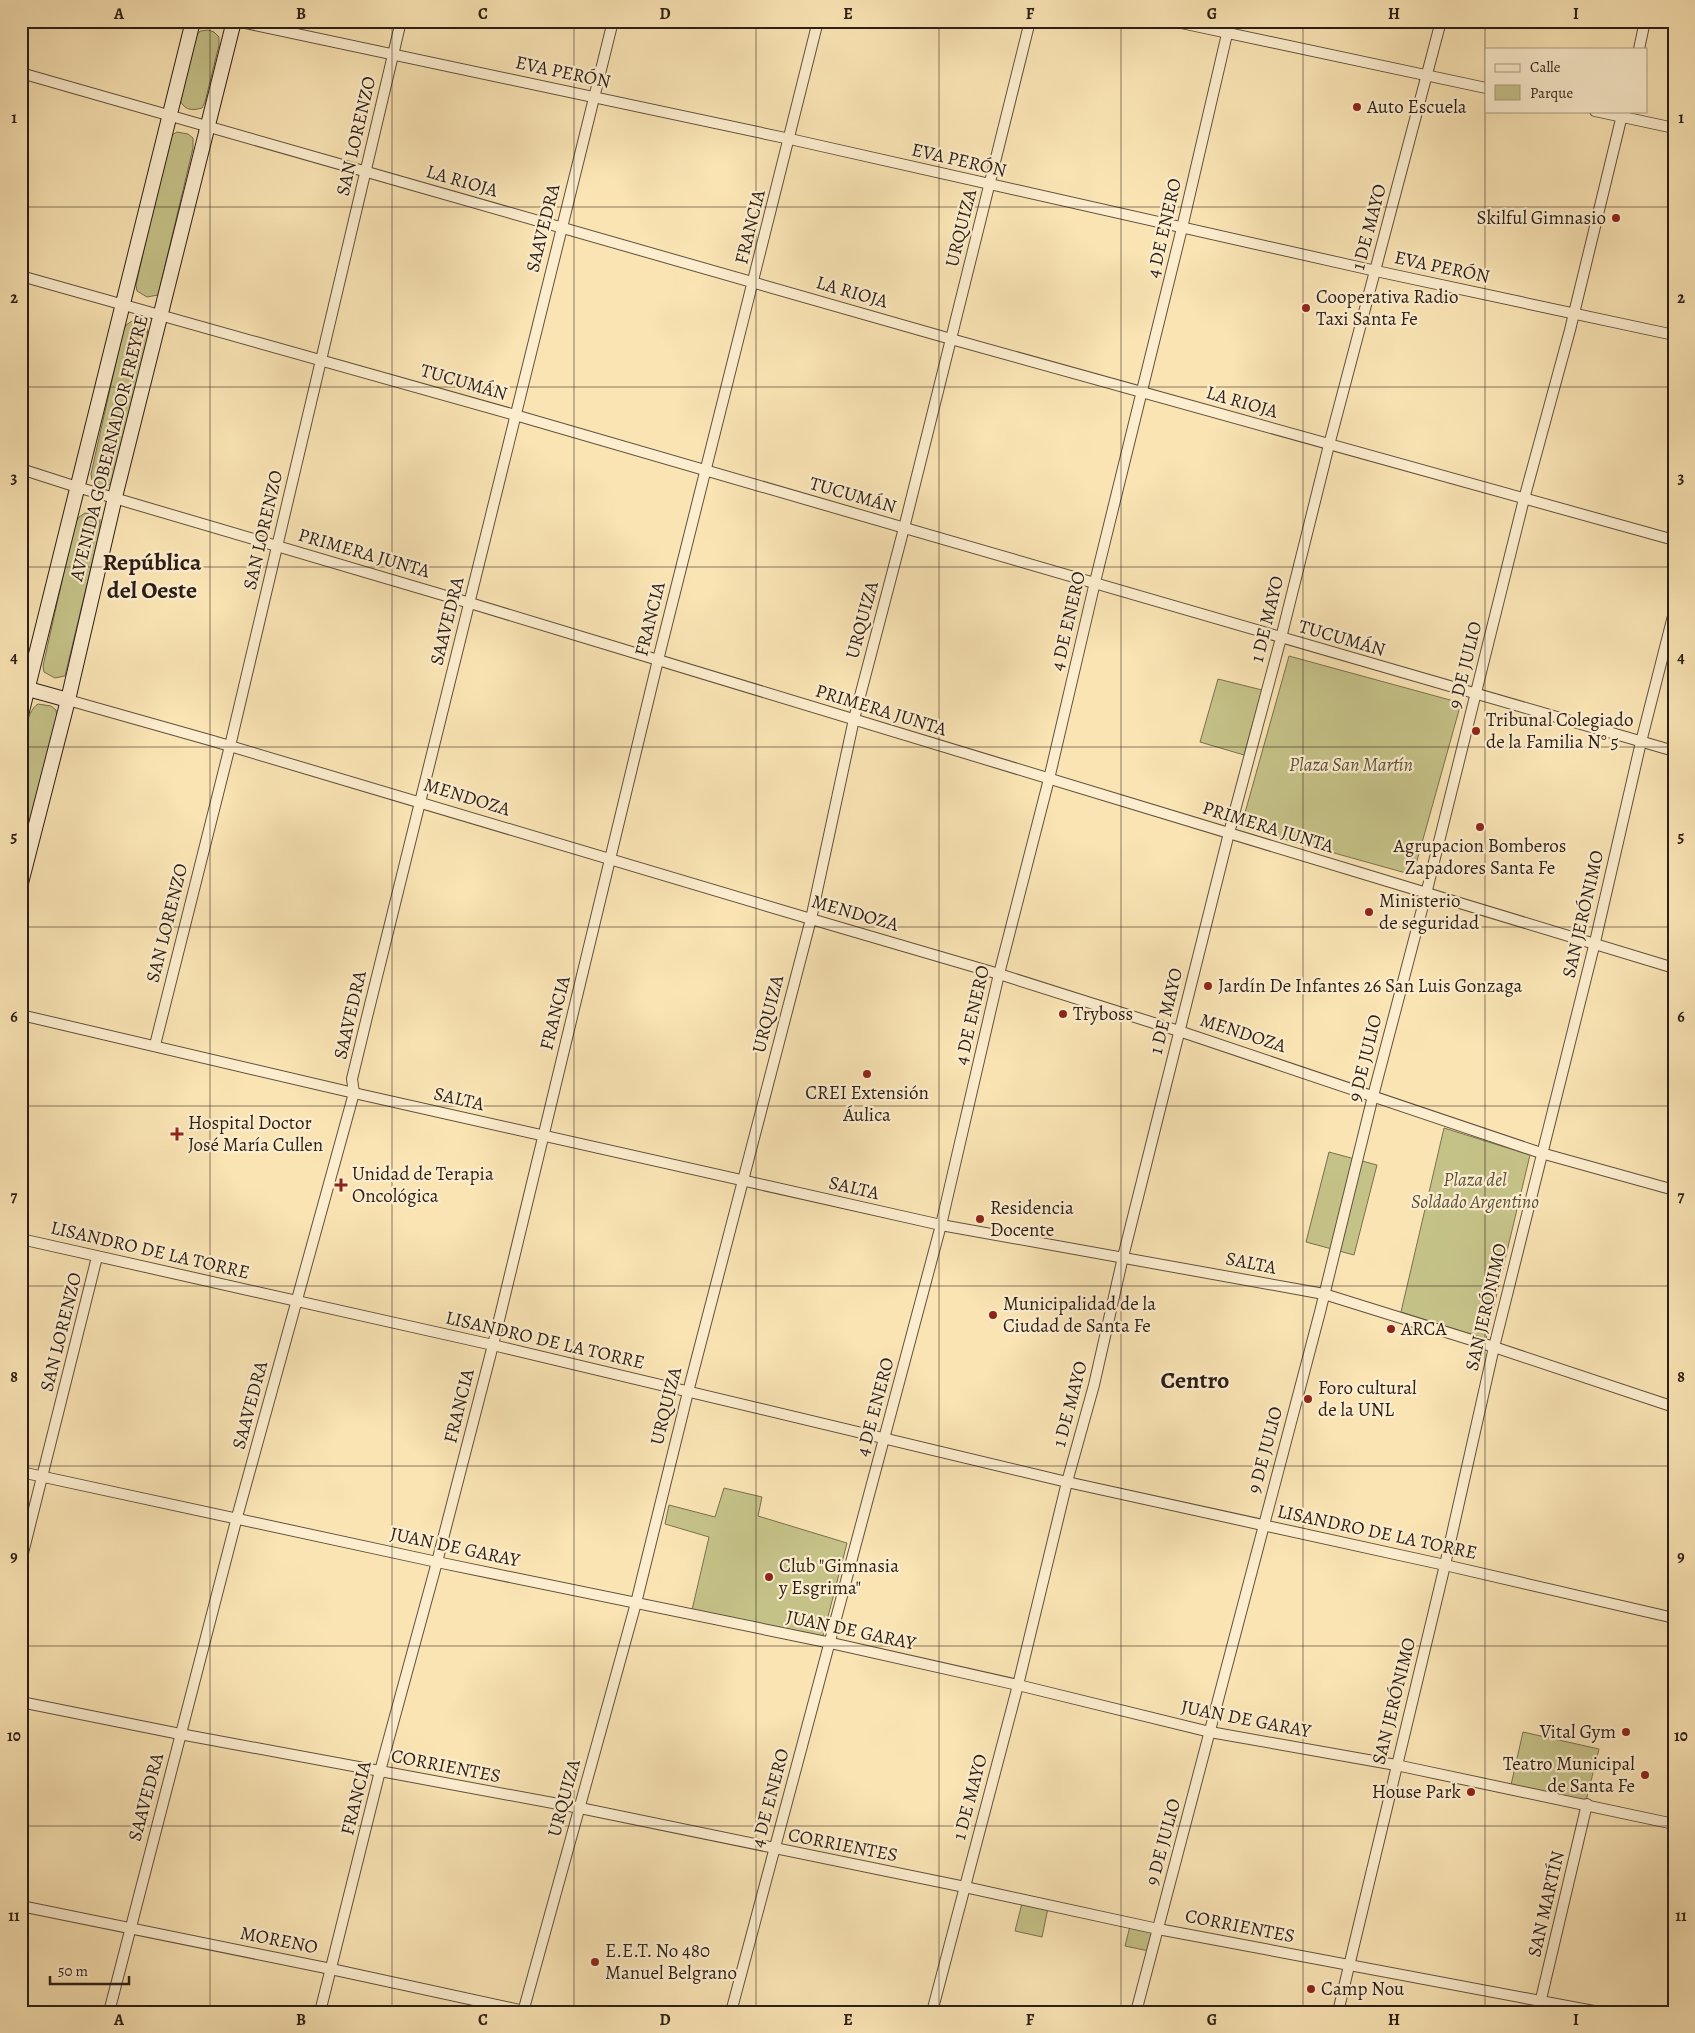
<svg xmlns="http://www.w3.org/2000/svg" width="1695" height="2033" viewBox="0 0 1695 2033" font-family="Alegreya,serif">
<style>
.green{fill:#c5c288;stroke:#787050}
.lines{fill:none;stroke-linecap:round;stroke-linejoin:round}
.street-casing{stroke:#60503e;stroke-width:12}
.secondary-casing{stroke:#2c1f17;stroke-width:16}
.street{stroke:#fcedce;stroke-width:10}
.secondary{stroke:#fcedce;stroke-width:14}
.grid{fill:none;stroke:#2c1f17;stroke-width:1;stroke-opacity:0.55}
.poi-dot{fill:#8f2418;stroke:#fcedce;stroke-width:2}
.labels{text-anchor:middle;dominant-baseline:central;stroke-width:4.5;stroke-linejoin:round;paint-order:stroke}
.street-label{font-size:19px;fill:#2c1f17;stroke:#fcedce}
.poi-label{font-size:19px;fill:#2c1f17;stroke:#fcedce;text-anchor:start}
.park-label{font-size:19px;font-style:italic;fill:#5a5039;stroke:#fcedce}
.district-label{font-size:24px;font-weight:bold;fill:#2c1f17;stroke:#fcedce}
.neatline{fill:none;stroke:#2c1f17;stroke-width:2}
.grid-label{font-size:16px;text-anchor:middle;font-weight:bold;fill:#2c1f17}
</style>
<rect width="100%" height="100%" fill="#fae4b4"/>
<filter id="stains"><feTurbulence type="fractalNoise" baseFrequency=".004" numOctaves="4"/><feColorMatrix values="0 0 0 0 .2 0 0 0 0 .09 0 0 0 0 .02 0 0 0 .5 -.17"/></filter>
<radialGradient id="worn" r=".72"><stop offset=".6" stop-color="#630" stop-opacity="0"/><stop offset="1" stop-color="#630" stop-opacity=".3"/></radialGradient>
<!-- green -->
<g class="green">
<path d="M208 30 214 32 219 37V45L205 102 202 108C192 111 184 110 180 100L194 39 200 31Z"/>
<polygon points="177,132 188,134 193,138 193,148 158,295 147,297 137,291 136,285 168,142 172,135"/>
<polygon points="132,321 143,323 147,327 148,337 113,484 102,486 92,480 91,474 123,331 126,325"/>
<polygon points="85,513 95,515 100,519 100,530 65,676 55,678 44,672 43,666 75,523 79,517"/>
<polygon points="1289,656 1461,703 1413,875 1241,827"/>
<polygon points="1218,679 1262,690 1244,755 1200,742"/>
<path d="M38 704 51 706 56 710 57 718 21 856C21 828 14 718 38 704Z"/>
<polygon points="1444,1128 1530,1155 1486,1339 1401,1312"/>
<polygon points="1329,1152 1377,1165 1354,1255 1306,1242"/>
<polygon points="724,1488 762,1497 758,1516 847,1543 823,1636 692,1610 709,1537 665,1524 669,1505 715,1517"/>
<polygon points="1523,1732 1599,1749 1586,1801 1511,1785"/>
<polygon points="1022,1903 1048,1908 1042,1937 1015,1931"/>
<polygon points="1130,1926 1154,1931 1149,1951 1125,1946"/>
</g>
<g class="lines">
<defs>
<g id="street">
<polyline points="236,21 790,139 1376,271 1674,335"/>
<polyline points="1172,21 1486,88"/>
<polyline points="1639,49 1645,21"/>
<polyline points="21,73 951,339 1674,540"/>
<polyline points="1595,111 1674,128"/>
<polyline points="21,276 515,415 1674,751"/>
<polyline points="21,469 77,487 470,603 1674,968"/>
<polyline points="68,700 213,741 811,919 999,974 1179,1031 1541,1153 1674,1190"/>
<polyline points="21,1015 354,1093 941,1225 1324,1294 1494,1347 1674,1407"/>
<polyline points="155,1045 230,746 401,21"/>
<polyline points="21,1239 493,1345 1067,1482 1445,1565 1674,1618"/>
<polyline points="21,1472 437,1562 831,1643 1018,1685 1210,1732 1396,1765 1674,1824"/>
<polyline points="21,1561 97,1257"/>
<polyline points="21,1702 180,1734 580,1808 965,1887 1158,1929 1599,2012"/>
<polyline points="21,1906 331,1969 529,2012"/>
<path d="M109 2012 237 1517 354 1093 352 1079C437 726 526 374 613 21"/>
<polyline points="320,2012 380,1771 437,1562 493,1345 658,660 818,21"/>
<polyline points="523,2012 636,1603 688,1392 811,919 854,719 904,528 1030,21"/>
<polyline points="731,2012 941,1225 999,974 1049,779 1095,582 1182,228 1230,21"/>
<polyline points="932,2012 1018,1685 1067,1482 1094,1385 1123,1257 1229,833 1281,638 1329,445 1441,21"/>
<polyline points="1136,2012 1320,1312 1373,1096 1426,894 1524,499 1570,330 1623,111"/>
<polyline points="1338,2012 1445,1565 1494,1347 1595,942 1641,742 1674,612"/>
<polyline points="1538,2012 1587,1804"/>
</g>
<g id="secondary">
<polyline points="21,687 68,700"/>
<polyline points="21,715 193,21"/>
<polyline points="21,883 68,700 115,497 234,21"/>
</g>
</defs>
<!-- street casing -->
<use href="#street" class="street-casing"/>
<!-- secondary casing -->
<use href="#secondary" class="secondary-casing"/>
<!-- street -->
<use href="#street" class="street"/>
<!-- secondary -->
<use href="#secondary" class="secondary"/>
</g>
<!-- grid -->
<path class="grid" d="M210 21V2012M392 21V2012M574 21V2012M756 21V2012M939 21V2012M1121 21V2012M1303 21V2012M1485 21V2012M21 207H1674M21 387H1674M21 567H1674M21 747H1674M21 927H1674M21 1106H1674M21 1286H1674M21 1466H1674M21 1646H1674M21 1826H1674"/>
<!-- markers -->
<g class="poi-dot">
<circle cx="1357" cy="107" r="5"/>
<circle cx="1616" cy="218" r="5"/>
<circle cx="1306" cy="308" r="5"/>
<circle cx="1476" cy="731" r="5"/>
<circle cx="1480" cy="827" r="5"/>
<circle cx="1369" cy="912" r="5"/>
<circle cx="1208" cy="986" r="5"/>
<circle cx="1063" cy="1014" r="5"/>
<circle cx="867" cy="1074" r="5"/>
<path d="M174.5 1126.5h5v5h5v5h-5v5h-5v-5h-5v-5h5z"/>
<path d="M338.5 1177.5h5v5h5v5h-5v5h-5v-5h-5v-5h5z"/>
<circle cx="980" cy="1219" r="5"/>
<circle cx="993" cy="1315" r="5"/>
<circle cx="1391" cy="1329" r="5"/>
<circle cx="1308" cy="1399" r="5"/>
<circle cx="769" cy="1577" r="5"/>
<circle cx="1626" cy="1732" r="5"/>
<circle cx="1645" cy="1775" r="5"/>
<circle cx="1471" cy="1792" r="5"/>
<circle cx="595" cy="1962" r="5"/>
<circle cx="1311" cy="1989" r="5"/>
</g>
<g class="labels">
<!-- street labels -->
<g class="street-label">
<text transform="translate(563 72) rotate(12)">EVA PERÓN</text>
<text transform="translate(356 136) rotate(-77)">SAN LORENZO</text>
<text transform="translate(959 160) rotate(13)">EVA PERÓN</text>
<text transform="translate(462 181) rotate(16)">LA RIOJA</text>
<text transform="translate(750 227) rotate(-76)">FRANCIA</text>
<text transform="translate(1369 227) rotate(-75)">1 DE MAYO</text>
<text transform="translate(543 228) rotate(-76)">SAAVEDRA</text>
<text transform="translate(961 228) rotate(-76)">URQUIZA</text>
<text transform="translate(1164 228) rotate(-77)">4 DE ENERO</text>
<text transform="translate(1442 267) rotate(12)">EVA PERÓN</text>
<text transform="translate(852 292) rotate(16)">LA RIOJA</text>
<text transform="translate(464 382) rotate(16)">TUCUMÁN</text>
<text transform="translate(1242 402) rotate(16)">LA RIOJA</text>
<text transform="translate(109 448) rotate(-76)">AVENIDA GOBERNADOR FREYRE</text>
<text transform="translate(853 495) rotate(16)">TUCUMÁN</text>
<text transform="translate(263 530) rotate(-77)">SAN LORENZO</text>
<text transform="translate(364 553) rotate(16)">PRIMERA JUNTA</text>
<text transform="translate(650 619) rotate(-76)">FRANCIA</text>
<text transform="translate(1267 619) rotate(-76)">1 DE MAYO</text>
<text transform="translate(862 620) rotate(-75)">URQUIZA</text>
<text transform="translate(447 621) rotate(-76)">SAAVEDRA</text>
<text transform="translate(1068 621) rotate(-77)">4 DE ENERO</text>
<text transform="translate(1342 638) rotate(16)">TUCUMÁN</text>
<text transform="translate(1465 665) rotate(-76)">9 DE JULIO</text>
<text transform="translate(881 710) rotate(17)">PRIMERA JUNTA</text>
<text transform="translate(467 797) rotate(17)">MENDOZA</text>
<text transform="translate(1268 827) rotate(17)">PRIMERA JUNTA</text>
<text transform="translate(855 913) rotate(16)">MENDOZA</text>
<text transform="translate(1583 914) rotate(-77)">SAN JERÓNIMO</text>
<text transform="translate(167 923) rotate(-76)">SAN LORENZO</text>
<text transform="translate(1166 1011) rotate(-76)">1 DE MAYO</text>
<text transform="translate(555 1013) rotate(-76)">FRANCIA</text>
<text transform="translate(768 1014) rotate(-76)">URQUIZA</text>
<text transform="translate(350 1015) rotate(-77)">SAAVEDRA</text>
<text transform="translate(972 1015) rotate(-77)">4 DE ENERO</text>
<text transform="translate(1243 1033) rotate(18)">MENDOZA</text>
<text transform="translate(1365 1058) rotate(-76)">9 DE JULIO</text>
<text transform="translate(459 1099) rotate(13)">SALTA</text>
<text transform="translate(854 1188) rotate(13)">SALTA</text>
<text transform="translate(150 1250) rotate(13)">LISANDRO DE LA TORRE</text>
<text transform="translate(1251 1263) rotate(11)">SALTA</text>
<text transform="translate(1486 1307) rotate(-77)">SAN JERÓNIMO</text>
<text transform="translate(61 1332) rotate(-76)">SAN LORENZO</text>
<text transform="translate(545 1340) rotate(13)">LISANDRO DE LA TORRE</text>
<text transform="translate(1070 1404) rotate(-75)">1 DE MAYO</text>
<text transform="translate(250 1405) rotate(-75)">SAAVEDRA</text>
<text transform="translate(459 1406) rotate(-76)">FRANCIA</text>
<text transform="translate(666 1406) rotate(-76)">URQUIZA</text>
<text transform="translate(875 1407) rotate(-75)">4 DE ENERO</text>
<text transform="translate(1265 1450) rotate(-75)">9 DE JULIO</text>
<text transform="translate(1377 1532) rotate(12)">LISANDRO DE LA TORRE</text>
<text transform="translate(455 1547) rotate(12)">JUAN DE GARAY</text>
<text transform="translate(851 1630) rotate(12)">JUAN DE GARAY</text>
<text transform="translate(1394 1701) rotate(-76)">SAN JERÓNIMO</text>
<text transform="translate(1246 1719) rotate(11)">JUAN DE GARAY</text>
<text transform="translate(446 1766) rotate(11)">CORRIENTES</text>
<text transform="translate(146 1797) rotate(-75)">SAAVEDRA</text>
<text transform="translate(970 1797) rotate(-75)">1 DE MAYO</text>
<text transform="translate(356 1798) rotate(-76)">FRANCIA</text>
<text transform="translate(564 1798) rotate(-75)">URQUIZA</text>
<text transform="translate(770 1798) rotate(-75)">4 DE ENERO</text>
<text transform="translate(1163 1842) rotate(-75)">9 DE JULIO</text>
<text transform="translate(843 1845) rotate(11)">CORRIENTES</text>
<text transform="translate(1546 1904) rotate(-77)">SAN MARTÍN</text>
<text transform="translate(1240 1926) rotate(11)">CORRIENTES</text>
<text transform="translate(279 1940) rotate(11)">MORENO</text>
</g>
<!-- poi labels -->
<g class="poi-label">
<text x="1367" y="107">Auto Escuela</text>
<text x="1606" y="218" text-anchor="end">Skilful Gimnasio</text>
<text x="1316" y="297">Cooperativa Radio<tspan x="1316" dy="22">Taxi Santa Fe</tspan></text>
<text x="1486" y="720">Tribunal Colegiado<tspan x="1486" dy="22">de la Familia N° 5</tspan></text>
<text x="1480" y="846" text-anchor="middle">Agrupacion Bomberos<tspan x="1480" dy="22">Zapadores Santa Fe</tspan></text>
<text x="1379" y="901">Ministerio<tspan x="1379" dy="22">de seguridad</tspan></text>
<text x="1218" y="986">Jardín De Infantes 26 San Luis Gonzaga</text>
<text x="1073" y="1014">Tryboss</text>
<text x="867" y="1093" text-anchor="middle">CREI Extensión<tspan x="867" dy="22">Áulica</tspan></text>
<text x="188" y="1123">Hospital Doctor<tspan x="188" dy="22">José María Cullen</tspan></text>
<text x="352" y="1174">Unidad de Terapia<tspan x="352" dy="22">Oncológica</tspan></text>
<text x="990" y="1208">Residencia<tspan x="990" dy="22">Docente</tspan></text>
<text x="1003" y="1304">Municipalidad de la<tspan x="1003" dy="22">Ciudad de Santa Fe</tspan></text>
<text x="1401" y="1329">ARCA</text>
<text x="1318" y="1388">Foro cultural<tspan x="1318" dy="22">de la UNL</tspan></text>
<text x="779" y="1566">Club "Gimnasia<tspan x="779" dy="22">y Esgrima"</tspan></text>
<text x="1616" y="1732" text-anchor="end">Vital Gym</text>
<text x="1635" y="1764" text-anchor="end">Teatro Municipal<tspan x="1635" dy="22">de Santa Fe</tspan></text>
<text x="1461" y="1792" text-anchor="end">House Park</text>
<text x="605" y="1951">E.E.T. No 480<tspan x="605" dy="22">Manuel Belgrano</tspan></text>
<text x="1321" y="1989">Camp Nou</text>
</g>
<!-- park labels -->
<g class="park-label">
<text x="1351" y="765">Plaza San Martín</text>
<text x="1475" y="1180">Plaza del<tspan x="1475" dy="22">Soldado Argentino</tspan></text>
</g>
<!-- district labels -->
<g class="district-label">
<text x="152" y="562">República<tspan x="152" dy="28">del Oeste</tspan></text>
<text x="1195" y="1380">Centro</text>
</g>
</g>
<!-- margin -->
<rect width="1695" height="2033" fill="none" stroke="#fae4b4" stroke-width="55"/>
<!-- legend -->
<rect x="1485" y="48" width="162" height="65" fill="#fcedce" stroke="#a99b85"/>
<rect x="1495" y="64" width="25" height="8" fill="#fcedce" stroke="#a99b85"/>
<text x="1530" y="72" font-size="15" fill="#2c1f17">Calle</text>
<rect x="1495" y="85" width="25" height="15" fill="#c5c288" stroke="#a99b85"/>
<text x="1530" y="98" font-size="15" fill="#2c1f17">Parque</text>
<!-- scale -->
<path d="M50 1976v8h79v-8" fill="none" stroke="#2c1f17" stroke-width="2.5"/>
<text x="58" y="1976" font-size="15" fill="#2c1f17" stroke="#fcedce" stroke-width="4" paint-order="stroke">50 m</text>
<rect x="28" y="28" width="1640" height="1978" class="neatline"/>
<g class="grid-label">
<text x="119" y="19">A</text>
<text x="301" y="19">B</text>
<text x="483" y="19">C</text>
<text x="665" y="19">D</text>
<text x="848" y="19">E</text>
<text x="1030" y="19">F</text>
<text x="1212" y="19">G</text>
<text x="1394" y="19">H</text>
<text x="1576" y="19">I</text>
<text x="14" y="123">1</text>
<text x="1681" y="123">1</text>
<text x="14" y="303">2</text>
<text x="1681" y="303">2</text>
<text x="14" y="483">3</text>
<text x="1681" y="483">3</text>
<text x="14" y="663">4</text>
<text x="1681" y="663">4</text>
<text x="14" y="842">5</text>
<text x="1681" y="842">5</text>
<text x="14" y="1022">6</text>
<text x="1681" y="1022">6</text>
<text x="14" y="1202">7</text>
<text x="1681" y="1202">7</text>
<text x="14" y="1382">8</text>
<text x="1681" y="1382">8</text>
<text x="14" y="1562">9</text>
<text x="1681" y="1562">9</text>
<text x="14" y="1741">10</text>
<text x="1681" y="1741">10</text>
<text x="14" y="1921">11</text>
<text x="1681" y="1921">11</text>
<text x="119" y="2025">A</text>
<text x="301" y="2025">B</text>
<text x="483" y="2025">C</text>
<text x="665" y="2025">D</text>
<text x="848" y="2025">E</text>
<text x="1030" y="2025">F</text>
<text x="1212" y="2025">G</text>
<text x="1394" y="2025">H</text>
<text x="1576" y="2025">I</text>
</g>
<rect width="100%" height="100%" filter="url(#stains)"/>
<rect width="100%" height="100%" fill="url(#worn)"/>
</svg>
